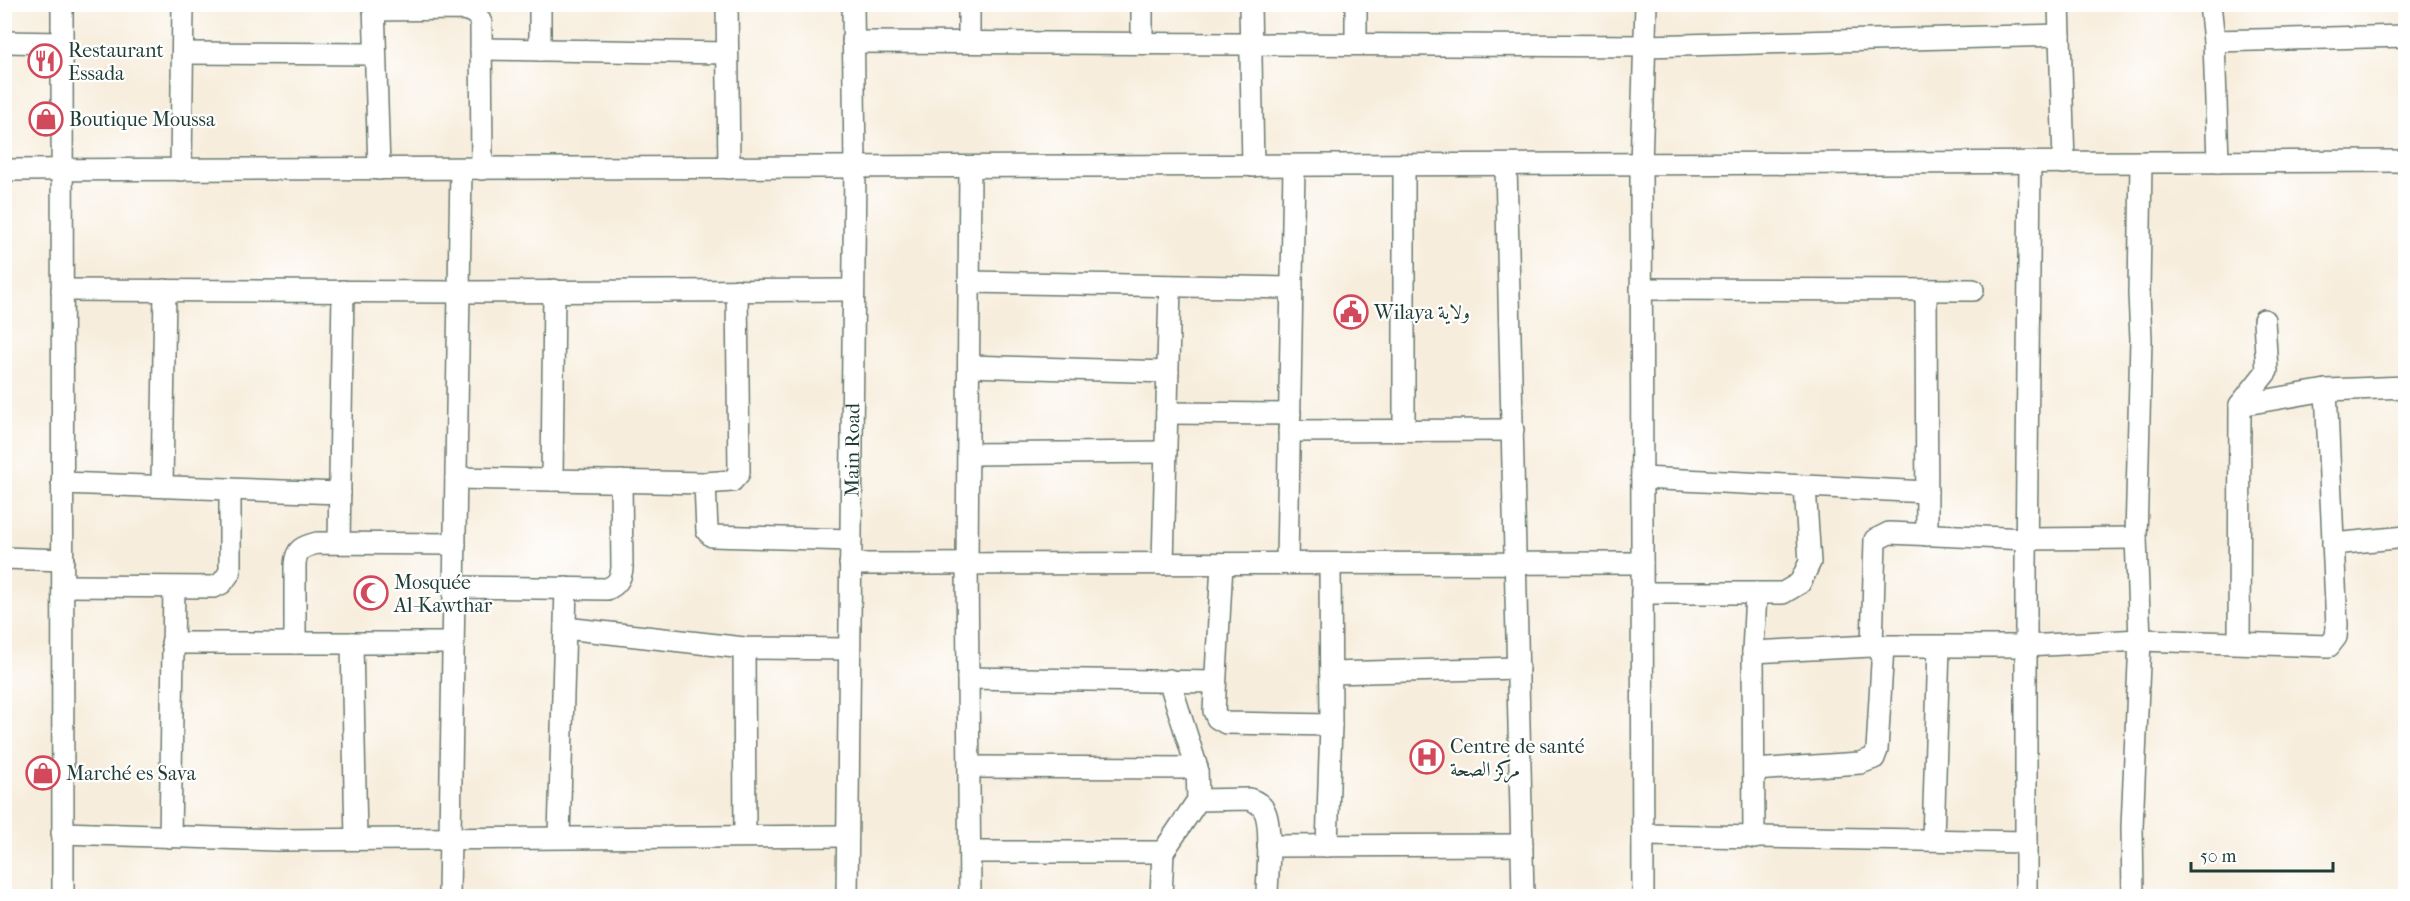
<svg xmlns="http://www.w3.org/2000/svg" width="2410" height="901" viewBox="0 0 2410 901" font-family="'IM FELL French Canon',Amiri,serif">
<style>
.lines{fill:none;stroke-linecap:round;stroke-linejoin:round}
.minor-casing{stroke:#6b7b6f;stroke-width:24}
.minor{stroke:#fff;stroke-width:21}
.labels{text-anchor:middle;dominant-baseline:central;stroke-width:4.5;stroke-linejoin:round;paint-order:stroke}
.poi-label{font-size:20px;fill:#1f3d34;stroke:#fff;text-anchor:start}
.street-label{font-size:20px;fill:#1f3d34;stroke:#fff}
</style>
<rect width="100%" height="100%" fill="#fff"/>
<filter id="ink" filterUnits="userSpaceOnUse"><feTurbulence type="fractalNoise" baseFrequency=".0167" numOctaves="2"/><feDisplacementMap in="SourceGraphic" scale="12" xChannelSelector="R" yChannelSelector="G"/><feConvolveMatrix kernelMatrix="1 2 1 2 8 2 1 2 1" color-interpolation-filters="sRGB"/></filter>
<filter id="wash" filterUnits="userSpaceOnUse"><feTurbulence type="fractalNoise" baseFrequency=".008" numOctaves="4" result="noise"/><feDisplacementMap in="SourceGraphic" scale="24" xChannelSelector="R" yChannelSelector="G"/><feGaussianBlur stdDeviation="1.35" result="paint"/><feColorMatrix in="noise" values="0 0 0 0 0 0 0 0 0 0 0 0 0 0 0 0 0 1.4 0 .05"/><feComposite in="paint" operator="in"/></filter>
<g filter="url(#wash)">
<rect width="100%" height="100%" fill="#f7eddc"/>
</g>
<g filter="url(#ink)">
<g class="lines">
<defs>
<g id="minor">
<polyline points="62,4 63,896"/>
<polyline points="374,4 379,169"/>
<polyline points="540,4 540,50"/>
<polyline points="727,4 729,168"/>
<polyline points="1142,4 1142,42"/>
<polyline points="1250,4 1253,166"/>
<polyline points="2059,4 2064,163"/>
<polyline points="2210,4 2214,41 2218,162"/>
<path d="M374 10 462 9C472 11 477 13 481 23L482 169"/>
<polyline points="2214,41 2406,36"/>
<polyline points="4,42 62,43"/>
<polyline points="853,42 1645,46 2060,35"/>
<polyline points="969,42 969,4"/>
<polyline points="1356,44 1356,4"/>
<polyline points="481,49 727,53"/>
<polyline points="184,53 374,54"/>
<polyline points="1404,165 1404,430"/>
<polyline points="1506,165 1523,896"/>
<polyline points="970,167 967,564 970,896"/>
<polyline points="4,170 2406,161"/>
<polyline points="181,170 183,4"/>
<polyline points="969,282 1292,288"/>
<polyline points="1641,289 1973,290"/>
<polyline points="62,290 459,292 853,290"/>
<polyline points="1926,290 1927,535"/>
<polyline points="969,366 1168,372"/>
<polyline points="2240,405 2326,390 2406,387"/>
<polyline points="1167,413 1290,414"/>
<polyline points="1289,431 1513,430"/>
<polyline points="968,454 1166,452"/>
<polyline points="456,478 705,483 707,531 712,536 851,540"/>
<polyline points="1642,478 1927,492"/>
<polyline points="552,480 554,290"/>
<polyline points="62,483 340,493"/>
<polyline points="705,483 732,481 739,473 737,290"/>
<polyline points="162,486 165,290"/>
<polyline points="339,543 343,291"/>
<polyline points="2333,544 2406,537"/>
<polyline points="4,558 63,560"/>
<polyline points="1287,563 1294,166"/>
<polyline points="850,564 1642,563"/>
<polyline points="1163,564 1170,286"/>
<polyline points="1222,564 1214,711 1217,718 1226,723 1331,725"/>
<polyline points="63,586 214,587 222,583 230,572 230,489"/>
<path d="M454 587 607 589C617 585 621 579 622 568L621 481"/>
<polyline points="1642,593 1783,593 1800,583 1810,562 1805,487"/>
<polyline points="565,628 744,648 849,649"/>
<polyline points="2239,642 2240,405 2267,371 2264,320"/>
<polyline points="172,643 453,643"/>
<path d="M295 643V565C296 549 302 547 317 543L455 544"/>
<polyline points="352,643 356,839"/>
<polyline points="1872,646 1875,540 1889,533 2027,539 2136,538"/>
<polyline points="744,648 745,836"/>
<polyline points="1753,652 1872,646 2026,646 2140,640 2329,646 2336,637 2337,626 2326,390"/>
<polyline points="1331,673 1518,668"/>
<polyline points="968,678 1215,682"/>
<polyline points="970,767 1197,768"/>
<polyline points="1754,770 1860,763 1874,758 1877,750 1883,646"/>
<path d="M1198 800 1249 799C1255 801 1261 804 1264 810 1273 825 1267 877 1267 896"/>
<polyline points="62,833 276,840 847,836"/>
<polyline points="1644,835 2026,842"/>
<polyline points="170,837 174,588"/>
<polyline points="559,837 566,588"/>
<polyline points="1754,838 1753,652 1756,593"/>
<polyline points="1933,839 1939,647"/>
<polyline points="1268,846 1522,845"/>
<polyline points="1327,846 1331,725 1330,564"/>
<polyline points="971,852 1163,852"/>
<polyline points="449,896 461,169"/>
<path id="s1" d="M847 896 855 167 853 4"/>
<polyline points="1161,896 1163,852 1198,800 1197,768 1169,680"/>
<polyline points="1643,896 1641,165 1646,4"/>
<polyline points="2026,896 2026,566 2030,164"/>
<polyline points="2133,896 2132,827 2140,640 2136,538 2141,339 2139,293 2141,163"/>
</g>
</defs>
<!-- minor casing -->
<use href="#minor" class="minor-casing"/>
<!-- minor -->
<use href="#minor" class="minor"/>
</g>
</g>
<!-- icons -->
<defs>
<symbol id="restaurant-ring" viewBox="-11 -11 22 22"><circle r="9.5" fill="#fff" stroke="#d1495b" stroke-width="1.5"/><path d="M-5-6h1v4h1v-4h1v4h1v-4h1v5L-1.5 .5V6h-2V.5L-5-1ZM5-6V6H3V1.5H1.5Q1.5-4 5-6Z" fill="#d1495b"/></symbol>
<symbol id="shop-ring" viewBox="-11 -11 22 22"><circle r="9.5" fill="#fff" stroke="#d1495b" stroke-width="1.5"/><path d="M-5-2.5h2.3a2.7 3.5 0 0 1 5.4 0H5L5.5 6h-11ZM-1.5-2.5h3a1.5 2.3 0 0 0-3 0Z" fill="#d1495b"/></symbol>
<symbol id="civic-ring" viewBox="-11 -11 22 22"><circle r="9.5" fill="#fff" stroke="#d1495b" stroke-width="1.5"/><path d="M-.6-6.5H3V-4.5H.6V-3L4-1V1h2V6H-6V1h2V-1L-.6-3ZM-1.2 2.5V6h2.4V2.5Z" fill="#d1495b"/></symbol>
<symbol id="mosque-ring" viewBox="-11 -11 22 22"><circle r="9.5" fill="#fff" stroke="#d1495b" stroke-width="1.5"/><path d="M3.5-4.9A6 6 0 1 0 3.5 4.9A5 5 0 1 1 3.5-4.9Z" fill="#d1495b"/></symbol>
<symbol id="hospital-ring" viewBox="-11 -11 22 22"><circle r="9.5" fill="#fff" stroke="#d1495b" stroke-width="1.5"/><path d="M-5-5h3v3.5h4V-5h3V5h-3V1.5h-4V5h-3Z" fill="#d1495b"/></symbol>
</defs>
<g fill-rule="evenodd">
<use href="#restaurant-ring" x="26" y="42" width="38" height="38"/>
<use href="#shop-ring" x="27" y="100" width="38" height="38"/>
<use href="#civic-ring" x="1332" y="293" width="38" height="38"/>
<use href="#mosque-ring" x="352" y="574" width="38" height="38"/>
<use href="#hospital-ring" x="1408" y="738" width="38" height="38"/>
<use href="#shop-ring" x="24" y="754" width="38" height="38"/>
</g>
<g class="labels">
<!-- poi labels -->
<g class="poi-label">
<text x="68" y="50">Restaurant<tspan x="68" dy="23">Essada</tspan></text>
<text x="69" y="119">Boutique Moussa</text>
<text x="1374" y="312">Wilaya ولاية</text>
<text x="394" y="582">Mosquée<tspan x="394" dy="23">Al-Kawthar</tspan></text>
<text x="1450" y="746">Centre de santé<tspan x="1450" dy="23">مركز الصحة</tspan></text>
<text x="66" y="773">Marché es Sava</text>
</g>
<!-- street labels -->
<g class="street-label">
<text stroke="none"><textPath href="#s1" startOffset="446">Main Road</textPath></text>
</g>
</g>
<!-- margin -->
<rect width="2410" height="901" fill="none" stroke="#fff" stroke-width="24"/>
<!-- scale -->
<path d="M2191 862v9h142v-9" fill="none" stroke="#1f3d34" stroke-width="3"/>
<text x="2200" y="862" font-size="18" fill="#1f3d34" stroke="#ffffff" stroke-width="4.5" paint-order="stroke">50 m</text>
</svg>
